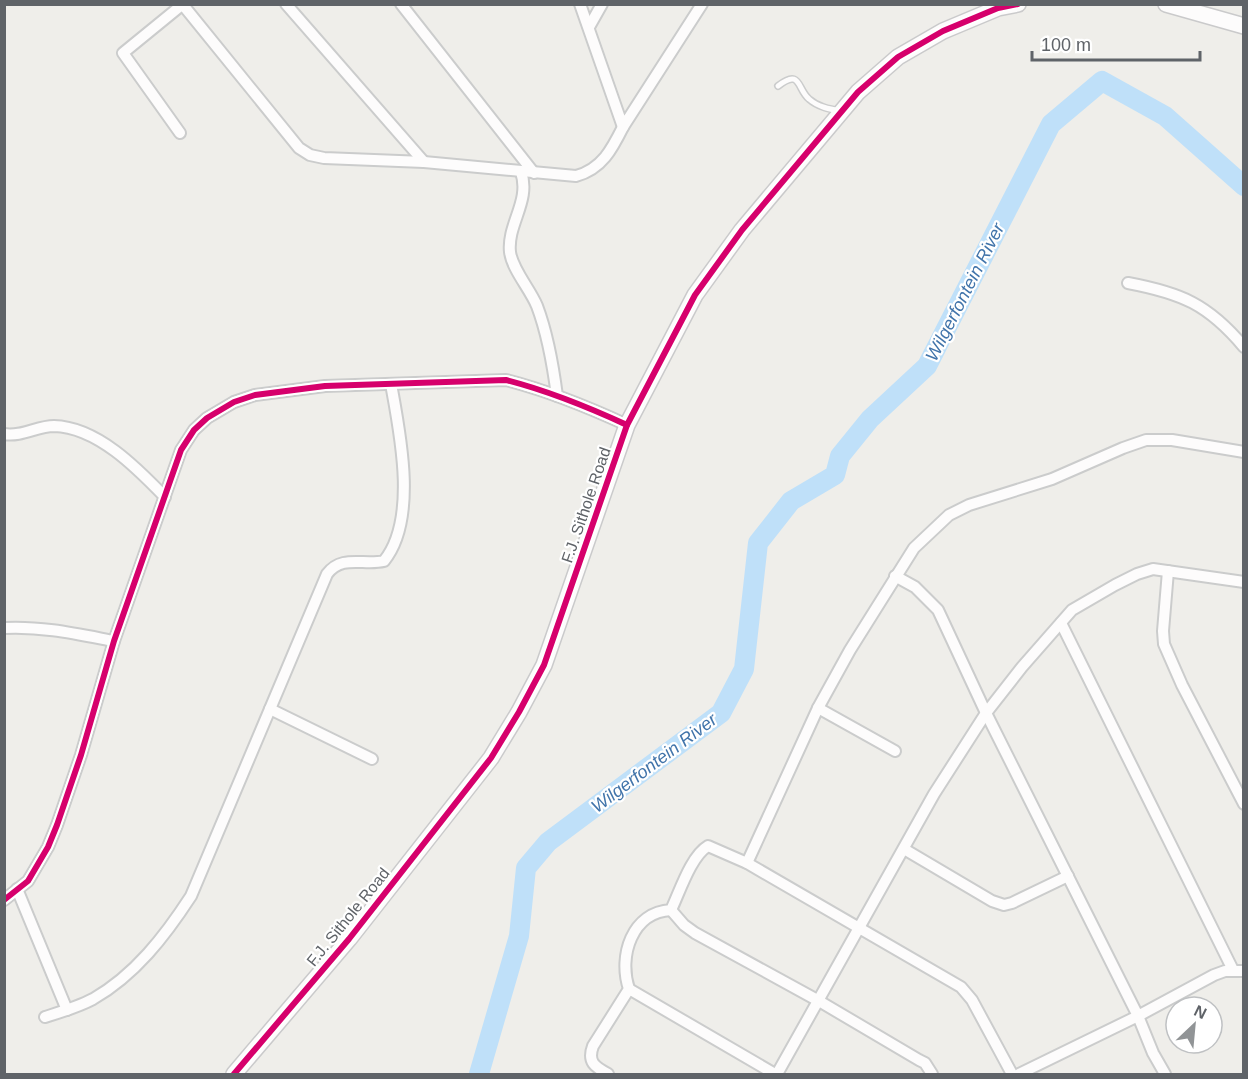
<svg xmlns="http://www.w3.org/2000/svg" width="1248" height="1079" viewBox="0 0 1248 1079" font-family="Arial,sans-serif">
<style>
.lines{fill:none;stroke-linecap:round;stroke-linejoin:round}
.river{stroke:#bfe0f9;stroke-width:20}
.lane-casing{stroke:#cbcccc;stroke-width:8}
.street-casing{stroke:#cbcccc;stroke-width:14}
.secondary-casing{stroke:#cacacb;stroke-width:18}
.lane{stroke:#fdfcfc;stroke-width:5}
.street{stroke:#fdfcfc;stroke-width:10}
.secondary{stroke:#fdfcfc;stroke-width:15}
.cycleway-casing{stroke:#fff;stroke-width:10}
.cycleway{stroke:#d6006c;stroke-width:6}
.labels{text-anchor:middle;dominant-baseline:central;stroke-width:4.5;stroke-linejoin:round;paint-order:stroke}
.street-label{font-size:16px;fill:#5f6368;stroke:#fff}
.water-label{font-size:18px;font-style:italic;fill:#4174aa;stroke:#fff}
</style>
<rect width="100%" height="100%" fill="#efeeea"/>
<g class="lines">
<!-- river -->
<polyline class="river" points="479,1074 519,936 526,868 548,842 721,713 744,669 758,543 791,501 835,475 840,456 870,419 927,366 1051,124 1102,81 1165,116 1244,186"/>
<defs>
<path id="lane" d="M778 86C801 68 797 89 809 99 818 107 829 109 841 111"/>
<g id="street">
<polyline points="286,4 424,162"/>
<polyline points="401,4 534,173"/>
<polyline points="580,4 623,127 702,4"/>
<path d="M183 5 299 148 310 155 324 158 424 162 576 176C602 169 612 149 623 127"/>
<polyline points="589,27 602,4"/>
<polyline points="180,133 123,53 183,4"/>
<path d="M521 172C531 201 507 224 510 252 512 269 530 289 537 306 548 335 553 365 557 396"/>
<path d="M1128 283C1181 293 1208 304 1244 347"/>
<path d="M4 434C22 437 37 426 54 426 97 427 137 468 165 497"/>
<polyline points="1168,571 1163,631 1164,644 1182,685 1244,804"/>
<polyline points="895,576 915,587 938,610 986,713 1138,1016 1153,1053 1165,1074"/>
<polyline points="1061,623 1233,970"/>
<path d="M4 628C42 626 77 634 114 641"/>
<polyline points="818,708 895,751"/>
<polyline points="270,709 372,759"/>
<polyline points="904,849 992,901 1004,905 1012,903 1068,876"/>
<polyline points="747,863 818,708 850,650 914,548 949,515 969,505 1052,479 1123,448 1146,440 1172,440 1244,452"/>
<polyline points="17,889 67,1010"/>
<path d="M4 900 28 881 48 847 57 825 81 755 114 641 181 450 194 430 207 418 234 402 255 395 325 386 506 380C549 391 588 407 627 425"/>
<polyline points="671,910 684,925 695,933 819,1001 919,1060 925,1063 932,1074"/>
<polyline points="629,989 775,1074"/>
<path d="M45 1017C61 1012 78 1007 93 999 135 975 165 936 191 896L327 574C342 554 364 566 384 561 418 519 400 433 391 384"/>
<path d="M608 1074C595 1067 587 1062 593 1046L629 989C618 956 632 912 671 910 680 891 691 856 708 846L747 863 961 987 972 1000 1012 1074"/>
<polyline points="777,1074 934,794 986,713 1022,667 1072,610 1115,585 1137,574 1153,569 1244,582"/>
<polyline points="1019,1074 1138,1016 1214,975 1225,971 1244,971"/>
</g>
<g id="secondary">
<polyline points="1166,4 1244,26"/>
<polyline points="234,1074 349,939 491,758 519,712 544,665 627,425 695,295 742,230 858,92 898,57 943,31 998,8 1018,4"/>
</g>
</defs>
<!-- lane casing -->
<use href="#lane" class="lane-casing"/>
<!-- street casing -->
<use href="#street" class="street-casing"/>
<!-- secondary casing -->
<use href="#secondary" class="secondary-casing"/>
<!-- lane -->
<use href="#lane" class="lane"/>
<!-- street -->
<use href="#street" class="street"/>
<!-- secondary -->
<use href="#secondary" class="secondary"/>
<defs>
<g id="cycleway">
<path d="M4 900 28 881 48 847 57 825 81 755 114 641 181 450 194 430 207 418 234 402 255 395 325 386 506 380C549 391 588 407 627 425"/>
<polyline points="234,1074 349,939 491,758 519,712 544,665 627,425 695,295 742,230 858,92 898,57 943,31 998,8 1018,4"/>
</g>
</defs>
<!-- cycleway casing -->
<use href="#cycleway" class="cycleway-casing"/>
<!-- cycleway -->
<use href="#cycleway" class="cycleway"/>
</g>
<g class="labels">
<!-- street labels -->
<g class="street-label">
<text transform="translate(586 505) rotate(-71)">F.J. Sithole Road</text>
<text transform="translate(348 917) rotate(-51)">F.J. Sithole Road</text>
</g>
<!-- water labels -->
<g class="water-label">
<text transform="translate(965 292) rotate(-63)">Wilgerfontein River</text>
<text transform="translate(654 763) rotate(-37)">Wilgerfontein River</text>
</g>
</g>
<!-- border -->
<rect width="1248" height="1079" fill="none" stroke="#5f6368" stroke-width="12"/>
<!-- north arrow -->
<g transform="translate(1194 1025) rotate(26)"><circle r="28" fill="#ffffff" stroke="#bfc1c3" stroke-width="1.5"/>
<path d="M0-4.5L10 22L0 15L-10 22Z" fill="#919496"/>
<text y="-9" font-size="16" font-weight="bold" text-anchor="middle" fill="#5f6368">N</text>
</g>
<!-- scale -->
<path d="M1032 51v9h168v-9" fill="none" stroke="#5f6368" stroke-width="3"/>
<text x="1041" y="51" font-size="18" fill="#5f6368" stroke="#ffffff" stroke-width="4.5" paint-order="stroke">100 m</text>
</svg>
